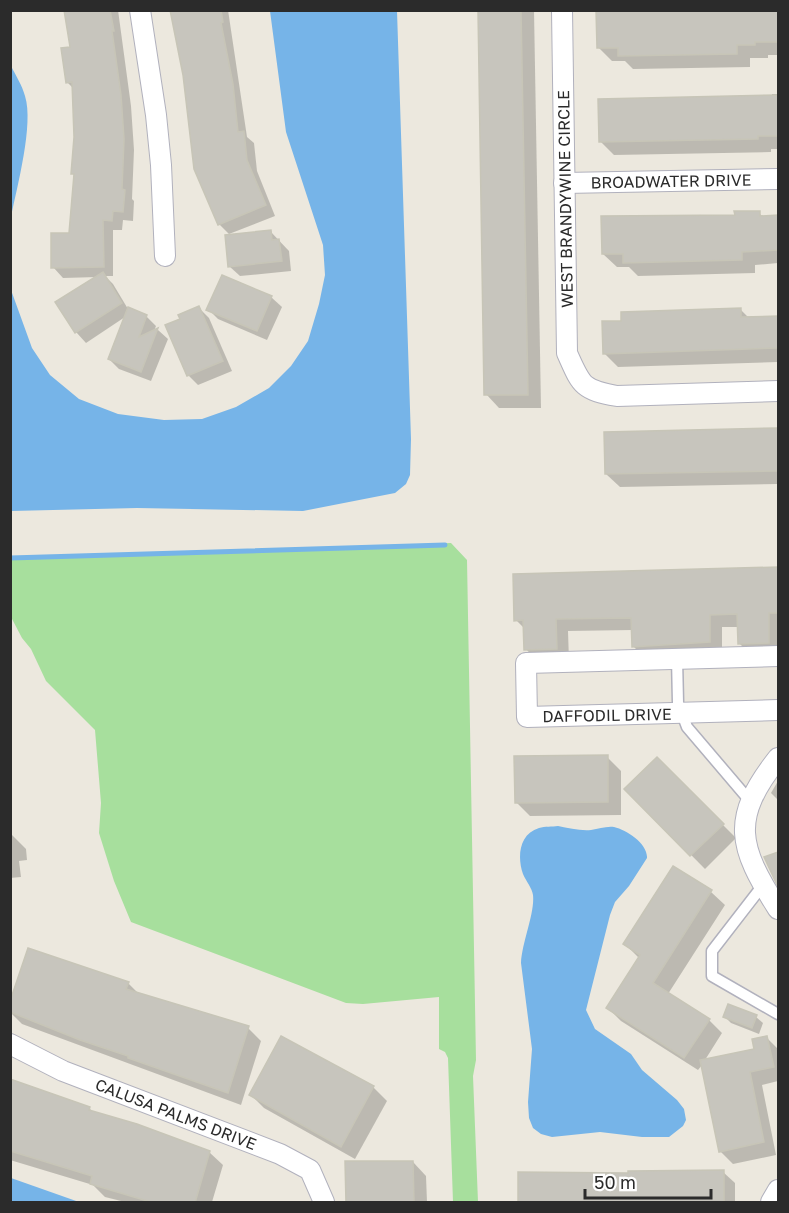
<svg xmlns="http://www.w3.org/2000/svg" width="789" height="1213" viewBox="0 0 789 1213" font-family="'Golos Text',sans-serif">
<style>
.green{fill:#a7df9d}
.water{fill:#76b4e8}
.shadow{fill:#0003}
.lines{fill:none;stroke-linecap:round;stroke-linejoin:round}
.stream{stroke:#76b4e8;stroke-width:5}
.building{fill:#c7c5bd;stroke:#c7c5b7;stroke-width:1.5}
.lane-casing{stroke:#b1b1bd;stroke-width:13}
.street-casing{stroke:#b1b1bd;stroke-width:22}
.lane{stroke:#fff;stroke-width:10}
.street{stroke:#fff;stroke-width:20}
.labels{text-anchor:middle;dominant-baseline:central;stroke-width:4.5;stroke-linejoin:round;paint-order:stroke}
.street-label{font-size:16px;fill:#2b2b2b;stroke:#fff}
</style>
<rect width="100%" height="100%" fill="#ece8de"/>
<!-- green -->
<polygon class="green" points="451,543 467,560 476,1060 473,1076 478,1202 453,1202 448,1058 445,1052 439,1049 439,997 363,1004 346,1003 131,922 114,881 99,833 101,803 95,730 46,681 31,649 22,638 11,617 11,559"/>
<!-- water -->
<g class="water">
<polygon points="270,11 397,11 411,439 410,475 406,484 395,493 303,511 137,508 11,511 11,290 32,348 50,375 79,399 118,414 164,420 202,419 236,407 269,388 291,366 308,341 319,304 325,275 323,245 286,132"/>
<path d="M11 66C16 76 22 85 25 96 34 124 17 187 11 217Z"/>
<path d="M558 826C569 828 580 831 591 830 599 829 606 826 614 827 627 830 648 844 647 858L629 886 615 902 610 915 586 1010 595 1029 631 1054 642 1070 677 1100 684 1109 686 1120 683 1126 669 1137H642L600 1132 552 1137 541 1134 533 1128 529 1118 528 1102 532 1049 521 963C522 942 535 913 533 895 532 888 526 881 523 874 517 857 519 834 539 828 545 826 552 827 558 826Z"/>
<polygon points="11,1178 79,1202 11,1202"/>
</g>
<!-- shadow -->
<g class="shadow">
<polygon points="65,10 118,10 131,106 134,150 132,199 134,201 133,221 123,220 122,230 113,230 113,276 105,276 113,284 128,309 146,316 156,326 154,331 158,330 168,339 151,381 119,369 109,359 125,317 86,343 76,332 98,277 63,278 53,267 70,234 76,176 73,174 75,137 74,89 67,82 72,48"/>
<polygon points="172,10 228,10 247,137 254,143 257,171 275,216 229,234 219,224"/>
<polygon points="480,10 534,10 541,408 499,408 486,394"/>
<polygon points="778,10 778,55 768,55 768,58 750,58 750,67 633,69 625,61 612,61 598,47 598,11"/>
<polygon points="772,94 778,94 778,149 771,149 771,152 614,155 601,142 772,97"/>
<polygon points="759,213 763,217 778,217 778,263 755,265 755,273 638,276 629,267 617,267 603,254 736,217"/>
<polygon points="270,231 289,251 291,271 240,276 229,266"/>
<polygon points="271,297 282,307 267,340 218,319 208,309"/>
<polygon points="199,308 209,318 232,371 198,385 188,375 182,320"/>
<polygon points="740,309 749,318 778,317 778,362 618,367 604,353 623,322"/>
<polygon points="778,429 778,484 620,487 606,474 606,433"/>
<polygon points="778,568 778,655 752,656 739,643 739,627 722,627 722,654 646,659 633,646 633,630 568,631 569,661 538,662 526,649 525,629 516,620 515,575"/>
<polygon points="607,757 621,771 621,815 530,816 516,802"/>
<polygon points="657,759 736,838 705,869 626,789"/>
<polygon points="778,781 778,800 771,793"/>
<polygon points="10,833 26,849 27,860 19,861 21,877 10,878"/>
<polygon points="673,868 711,892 725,905 668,994 709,1020 722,1033 705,1060 756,1050 767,1038 778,1049 778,1081 762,1085 776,1155 733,1164 720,1151 702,1065 698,1070 621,1021 608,1008 639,958 625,944"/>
<polygon points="128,983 139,994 248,1028 261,1041 241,1105 22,1024 10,1012"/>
<polygon points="724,1016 756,1017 763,1023 759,1034 731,1023"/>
<polygon points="10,1080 89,1108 94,1113 209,1152 223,1165 212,1202 125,1202 105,1197 93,1185 10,1160"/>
<polygon points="373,1087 387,1101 355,1159 264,1108 251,1095"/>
<polygon points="413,1162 426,1176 427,1202 348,1202"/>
<polygon points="723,1172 735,1183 735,1202 519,1202 629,1175"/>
</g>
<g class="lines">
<!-- stream -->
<polyline class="stream" points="10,558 445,545"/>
</g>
<!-- building -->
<g class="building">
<polygon points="64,10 110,10 114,31 112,31 121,95 124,139 122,189 125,190 123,212 113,211 112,221 103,220 104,267 51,268 51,233 69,233 74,174 71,174 74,137 72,82 66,83 61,48 70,47"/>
<polygon points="170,10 221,10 223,22 221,23 233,84 238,132 244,131 247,160 266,205 218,225 194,169 183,75"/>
<polygon points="478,10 521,10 528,395 484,395"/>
<polygon points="596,10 778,10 778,42 755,42 755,45 737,45 737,54 618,56 618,48 597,48"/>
<polygon points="778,95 778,136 758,136 758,139 599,142 598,99"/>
<polygon points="734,211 760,211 760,216 778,215 778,250 742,252 742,260 701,261 623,263 623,254 602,254 601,216 735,215"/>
<polygon points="271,230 272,240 279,239 282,261 228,267 225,235"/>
<polygon points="103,272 122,303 75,333 55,302"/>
<polygon points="222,275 272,296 257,331 206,310"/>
<polygon points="199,306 223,361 187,376 165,325 180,319 178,315"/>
<polygon points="128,307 147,315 139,337 158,328 141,372 108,359"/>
<polygon points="741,308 741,317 778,316 778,348 603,354 602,321 621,321 621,312"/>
<polygon points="778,428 778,471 605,474 604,432"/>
<polygon points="778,567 778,613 769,613 769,643 738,644 737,614 710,615 710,642 632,647 631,618 556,619 557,649 524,650 523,620 514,621 513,574"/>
<polygon points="608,755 608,802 515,803 514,756"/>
<polygon points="657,757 724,824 690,856 624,789"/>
<polygon points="778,852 778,887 764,857"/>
<polygon points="673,866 712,890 653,983 710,1019 684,1058 606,1008 640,955 623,944"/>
<polygon points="28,948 129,982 126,989 249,1026 228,1093 128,1058 128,1056 80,1040 10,1012 10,1001"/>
<polygon points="728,1004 757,1015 752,1028 723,1017"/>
<polygon points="281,1036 374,1086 341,1147 249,1095"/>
<polygon points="767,1036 774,1067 750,1072 764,1142 719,1152 700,1060 754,1049 752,1039"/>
<polygon points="10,1079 90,1107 89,1110 137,1124 210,1151 195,1203 154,1203 90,1184 92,1176 10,1151"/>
<polygon points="345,1161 413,1161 414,1203 346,1203"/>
<polygon points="724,1170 724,1203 518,1203 518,1172 628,1173 628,1171"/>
</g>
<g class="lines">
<defs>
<g id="lane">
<polyline points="677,658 678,703 687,727 750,801"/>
<polyline points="763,885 712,951 712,976 778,1014"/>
</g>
<g id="street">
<polyline points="140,10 156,115 161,165 165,256"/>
<path d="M562 10 567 353C581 384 581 390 617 396L778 391"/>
<polyline points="564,183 778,179"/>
<polyline points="778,656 526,663 527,717 778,710"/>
<path d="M778 758C730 819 738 846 778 909"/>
<polyline points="10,1044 63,1071 280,1154 310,1170 324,1202"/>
<polyline points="771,1202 778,1190"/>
</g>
</defs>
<!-- lane casing -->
<use href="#lane" class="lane-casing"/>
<!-- street casing -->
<use href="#street" class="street-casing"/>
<!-- lane -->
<use href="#lane" class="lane"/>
<!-- street -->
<use href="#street" class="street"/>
</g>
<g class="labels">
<!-- street labels -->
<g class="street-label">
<text transform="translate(671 181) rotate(-1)">BROADWATER DRIVE</text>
<text transform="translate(565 199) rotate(-91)">WEST BRANDYWINE CIRCLE</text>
<text transform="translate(607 715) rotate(-1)">DAFFODIL DRIVE</text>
<text transform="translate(176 1114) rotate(21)">CALUSA PALMS DRIVE</text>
</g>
</g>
<!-- border -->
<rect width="789" height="1213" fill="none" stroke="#2b2b2b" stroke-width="24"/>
<!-- scale -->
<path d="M585 1189v9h126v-9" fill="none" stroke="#2b2b2b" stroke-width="3"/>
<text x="594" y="1189" font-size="18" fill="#2b2b2b" stroke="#ffffff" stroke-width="4.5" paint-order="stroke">50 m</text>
</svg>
